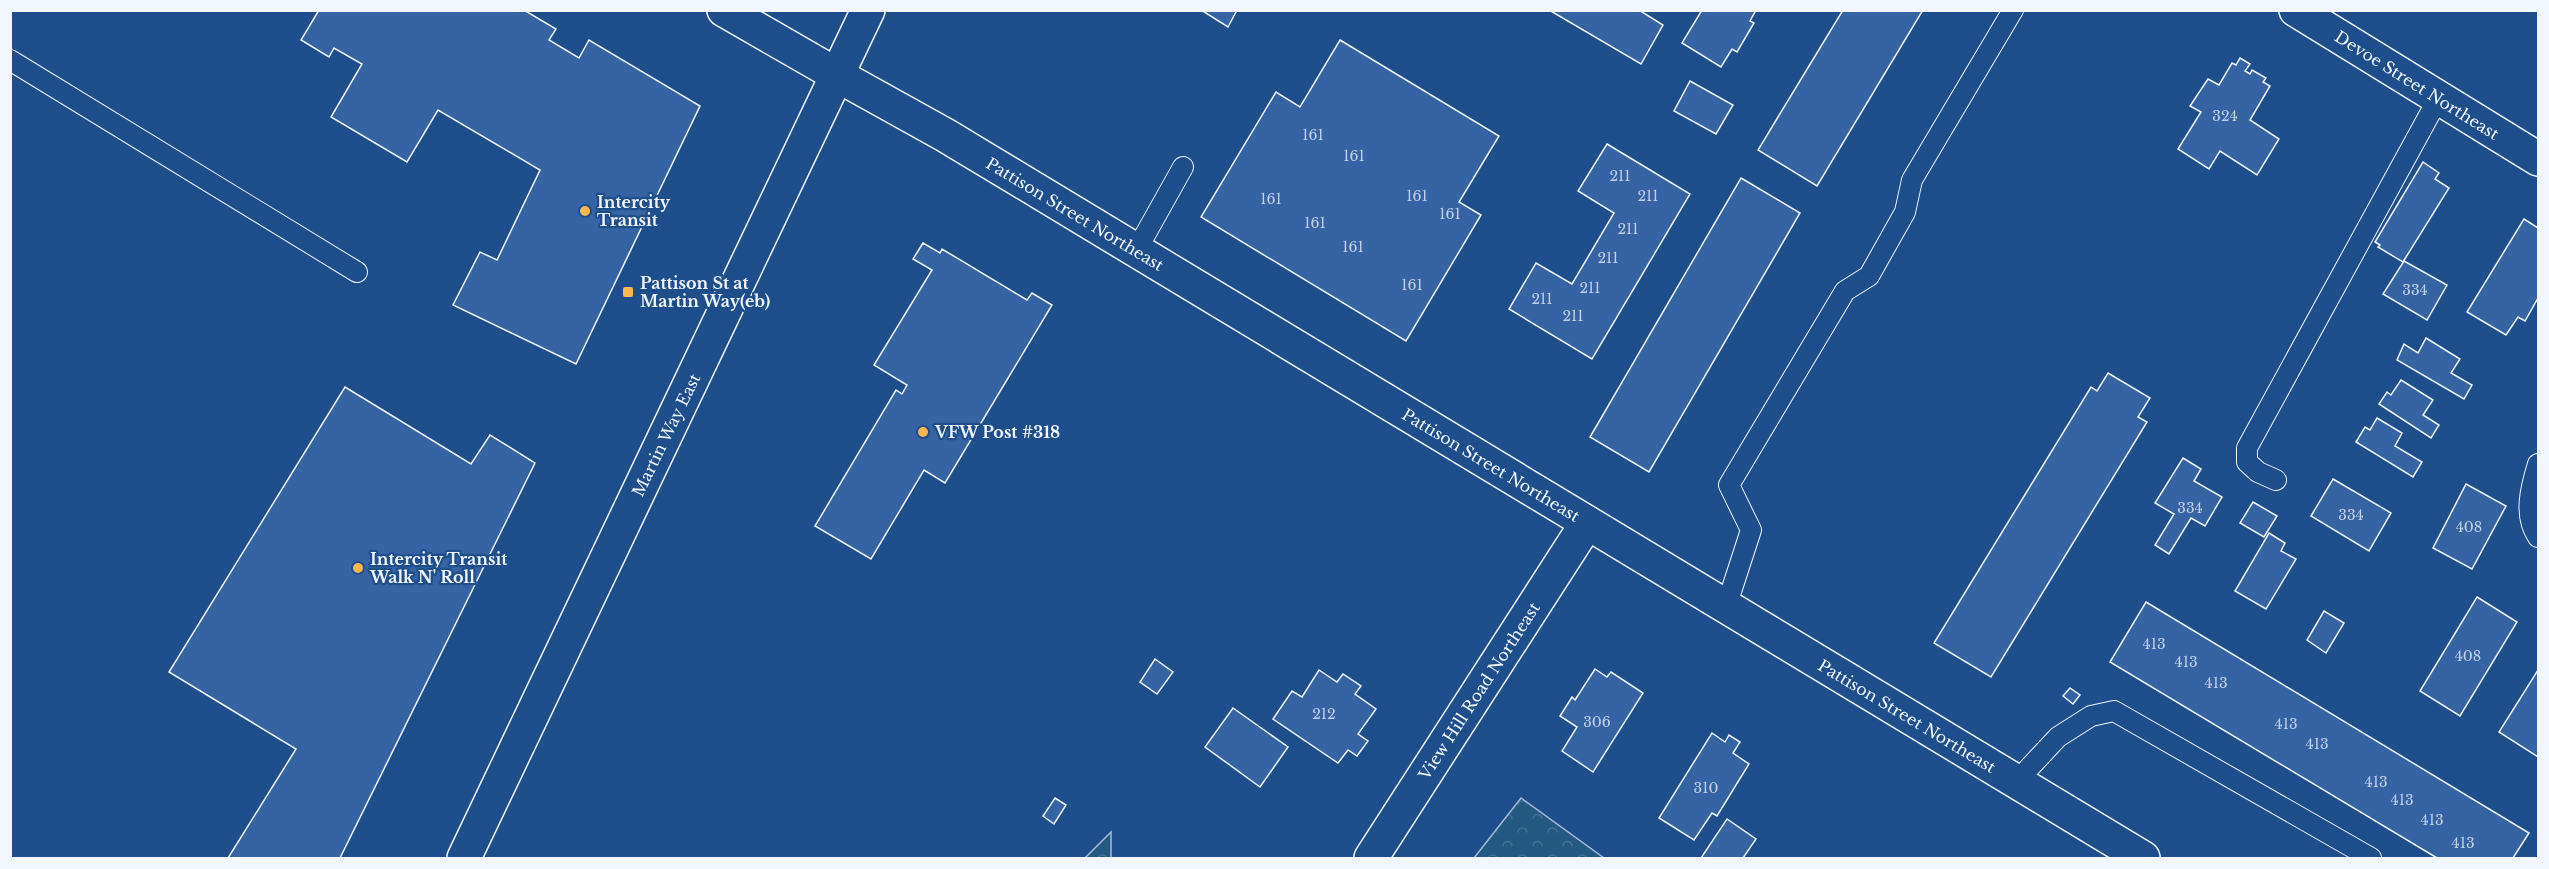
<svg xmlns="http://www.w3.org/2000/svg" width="2549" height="869" viewBox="0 0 2549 869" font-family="'Libre Baskerville',serif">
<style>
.forest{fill:url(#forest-crowns);stroke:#a8bbd7;stroke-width:1.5}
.building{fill:#3563a3;stroke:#f2f6ff;stroke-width:1.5}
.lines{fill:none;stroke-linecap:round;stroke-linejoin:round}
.lane-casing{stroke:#f2f6ff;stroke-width:22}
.street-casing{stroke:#f2f6ff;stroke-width:36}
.secondary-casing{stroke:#f2f6ff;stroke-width:36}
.primary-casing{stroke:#f2f6ff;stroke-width:36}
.lane{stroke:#1f4e8c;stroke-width:20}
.street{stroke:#1f4e8c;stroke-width:33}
.secondary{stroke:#1f4e8c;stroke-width:33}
.primary{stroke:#1f4e8c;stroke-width:33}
.poi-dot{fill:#ffb74d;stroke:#1f4e8c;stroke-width:2}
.labels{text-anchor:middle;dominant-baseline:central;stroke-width:4.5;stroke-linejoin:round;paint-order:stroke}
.number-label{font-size:14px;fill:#c3d1e8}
.street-label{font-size:16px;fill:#f2f6ff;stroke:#1f4e8c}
.poi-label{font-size:16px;font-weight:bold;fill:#f2f6ff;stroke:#1f4e8c;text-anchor:start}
</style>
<defs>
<pattern id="forest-crowns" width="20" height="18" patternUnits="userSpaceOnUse" patternTransform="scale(1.5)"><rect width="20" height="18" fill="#245a82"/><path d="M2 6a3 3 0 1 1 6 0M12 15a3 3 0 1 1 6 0" fill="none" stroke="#447295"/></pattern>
</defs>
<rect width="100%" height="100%" fill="#1f4e8c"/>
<!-- forest -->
<g class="forest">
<polygon points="1521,798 1604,858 1474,858"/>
<polygon points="1111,832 1111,858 1085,858"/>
</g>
<!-- building -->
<g class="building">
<polygon points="319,10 524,10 556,29 549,40 579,58 589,40 700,106 576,364 453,305 480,252 497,260 540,170 438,110 407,162 331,117 362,64 334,48 329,57 301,40"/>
<polygon points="1201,10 1237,10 1228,27"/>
<polygon points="1549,10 1639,10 1663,25 1641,64"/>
<polygon points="1702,10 1756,10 1750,21 1754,23 1737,52 1732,49 1721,67 1682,43"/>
<polygon points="1843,10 1923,10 1817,186 1758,150"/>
<polygon points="1340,40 1499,136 1459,202 1481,215 1406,341 1201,217 1276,92 1300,107"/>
<polygon points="2240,58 2250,64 2245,71 2250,74 2252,70 2266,78 2263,82 2270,86 2250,120 2279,139 2257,175 2220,151 2209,169 2178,149 2201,112 2190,106 2208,79 2219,85 2232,63 2236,65"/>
<polygon points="1690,81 1733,105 1716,134 1674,111"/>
<polygon points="1607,144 1690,194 1592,359 1509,309 1536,263 1572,284 1614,213 1578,191"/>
<polygon points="2423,162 2439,173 2435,179 2449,188 2403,262 2378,247 2380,245 2375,242"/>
<polygon points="1741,178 1800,213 1649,472 1590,437"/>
<polygon points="2524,219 2538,228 2538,298 2525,321 2518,317 2506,335 2467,312"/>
<polygon points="923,243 940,253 942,249 1027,300 1032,293 1052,305 945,483 924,470 871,559 815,526 896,390 902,394 907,385 874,365 932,270 913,259"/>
<polygon points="2404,261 2447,285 2427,320 2383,294"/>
<polygon points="2426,338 2460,359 2451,373 2472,385 2464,399 2397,360 2404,344 2418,353"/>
<polygon points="2108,373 2150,398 2138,417 2147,422 1991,677 1934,643 2091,387 2097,391"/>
<polygon points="2401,380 2433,400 2423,415 2439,425 2431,438 2379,404 2387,392 2391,395"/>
<polygon points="345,387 471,464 490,435 535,463 340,858 228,858 296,749 169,672"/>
<polygon points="2377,418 2402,433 2395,446 2422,462 2413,477 2356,442 2365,427 2370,430"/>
<polygon points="2183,458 2201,469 2194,481 2222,497 2205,526 2191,518 2169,554 2155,545 2174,514 2155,503"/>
<polygon points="2333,479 2391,513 2369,551 2311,516"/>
<polygon points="2466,484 2506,506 2472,569 2433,548"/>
<polygon points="2253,502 2277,516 2264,537 2240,523"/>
<polygon points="2269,533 2285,543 2281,551 2296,559 2266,609 2235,591"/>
<polygon points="2477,597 2517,622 2460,716 2420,691"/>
<polygon points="2146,602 2529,833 2513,858 2437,858 2110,662"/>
<polygon points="2324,611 2344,623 2326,653 2307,640"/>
<polygon points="1155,659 1173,672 1157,694 1140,682"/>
<polygon points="1595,669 1607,677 1611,672 1643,693 1593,772 1562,751 1577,727 1560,716 1572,697 1575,700"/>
<polygon points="1319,670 1337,682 1343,674 1361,686 1355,694 1376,709 1358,734 1368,741 1357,756 1348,750 1338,763 1273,719 1292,691 1302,697"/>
<polygon points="2538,670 2538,757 2499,732"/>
<polygon points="2070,688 2080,695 2073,704 2063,696"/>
<polygon points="1233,708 1288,747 1260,787 1205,747"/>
<polygon points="1712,733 1725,742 1729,735 1740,742 1733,753 1749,764 1717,816 1712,813 1694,840 1659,818"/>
<polygon points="1055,798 1066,805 1054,824 1043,816"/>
<polygon points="1727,819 1756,839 1743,858 1701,858"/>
</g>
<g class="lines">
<defs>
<g id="lane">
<polyline points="10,60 357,272"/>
<polyline points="1136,251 1183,167"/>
<path d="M2538 464C2531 487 2523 515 2538 537"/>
<polyline points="2276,480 2258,472 2247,462 2247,448 2438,99"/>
<polyline points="1726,607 1751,530 1729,485 1845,291 1869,276 1905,212 1912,180 2013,10"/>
<polyline points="2016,782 2058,737 2091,716 2114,711 2371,858"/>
</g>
<g id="street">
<polyline points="2296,10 2538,159"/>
<polyline points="837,75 945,135 2143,858"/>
<polyline points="1371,858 1587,523"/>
</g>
<polyline id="secondary" points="724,10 837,75"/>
<polyline id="primary" points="464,858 868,10"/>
</defs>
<!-- lane casing -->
<use href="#lane" class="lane-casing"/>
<!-- street casing -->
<use href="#street" class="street-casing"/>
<!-- secondary casing -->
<use href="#secondary" class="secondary-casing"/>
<!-- primary casing -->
<use href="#primary" class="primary-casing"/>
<!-- lane -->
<use href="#lane" class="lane"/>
<!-- street -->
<use href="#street" class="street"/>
<!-- secondary -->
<use href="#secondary" class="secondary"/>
<!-- primary -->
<use href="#primary" class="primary"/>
</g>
<!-- markers -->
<g class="poi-dot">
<circle cx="585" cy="211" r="6"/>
<rect x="622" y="286" width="12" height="12" rx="3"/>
<circle cx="923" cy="432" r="6"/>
<circle cx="358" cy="568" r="6"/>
</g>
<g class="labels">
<!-- number labels -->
<g class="number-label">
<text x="2225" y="116">324</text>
<text x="1313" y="135">161</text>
<text x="1354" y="156">161</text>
<text x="1620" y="176">211</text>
<text x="1417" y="196">161</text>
<text x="1648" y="196">211</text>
<text x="1271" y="199">161</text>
<text x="1450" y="214">161</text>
<text x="1315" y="223">161</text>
<text x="1628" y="229">211</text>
<text x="1353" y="247">161</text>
<text x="1608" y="258">211</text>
<text x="1412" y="285">161</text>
<text x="1590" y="288">211</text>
<text x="2415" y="290">334</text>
<text x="1542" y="299">211</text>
<text x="1573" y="316">211</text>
<text x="2190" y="508">334</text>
<text x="2351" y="515">334</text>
<text x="2469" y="527">408</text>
<text x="2154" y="644">413</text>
<text x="2468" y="656">408</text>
<text x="2186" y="662">413</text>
<text x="2216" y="683">413</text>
<text x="1324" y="714">212</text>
<text x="1597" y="722">306</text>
<text x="2286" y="724">413</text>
<text x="2317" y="744">413</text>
<text x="2376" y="782">413</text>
<text x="1706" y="788">310</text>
<text x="2402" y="800">413</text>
<text x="2432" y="820">413</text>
<text x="2463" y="843">413</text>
</g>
<!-- street labels -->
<g class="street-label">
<text transform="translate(2417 85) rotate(32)">Devoe Street Northeast</text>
<text transform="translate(1075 214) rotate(31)">Pattison Street Northeast</text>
<text transform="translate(666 435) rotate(-64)">Martin Way East</text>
<text transform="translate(1491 465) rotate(31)">Pattison Street Northeast</text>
<text transform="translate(1479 691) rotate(-57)">View Hill Road Northeast</text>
<text transform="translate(1907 716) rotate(31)">Pattison Street Northeast</text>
</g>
<!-- poi labels -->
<g class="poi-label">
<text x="597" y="202">Intercity<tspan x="597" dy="18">Transit</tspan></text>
<text x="640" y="283">Pattison St at<tspan x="640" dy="18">Martin Way(eb)</tspan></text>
<text x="935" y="432">VFW Post #318</text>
<text x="370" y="559">Intercity Transit<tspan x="370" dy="18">Walk N' Roll</tspan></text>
</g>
</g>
<!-- border -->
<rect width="2549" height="869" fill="none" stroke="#f2f6ff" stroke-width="24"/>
</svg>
